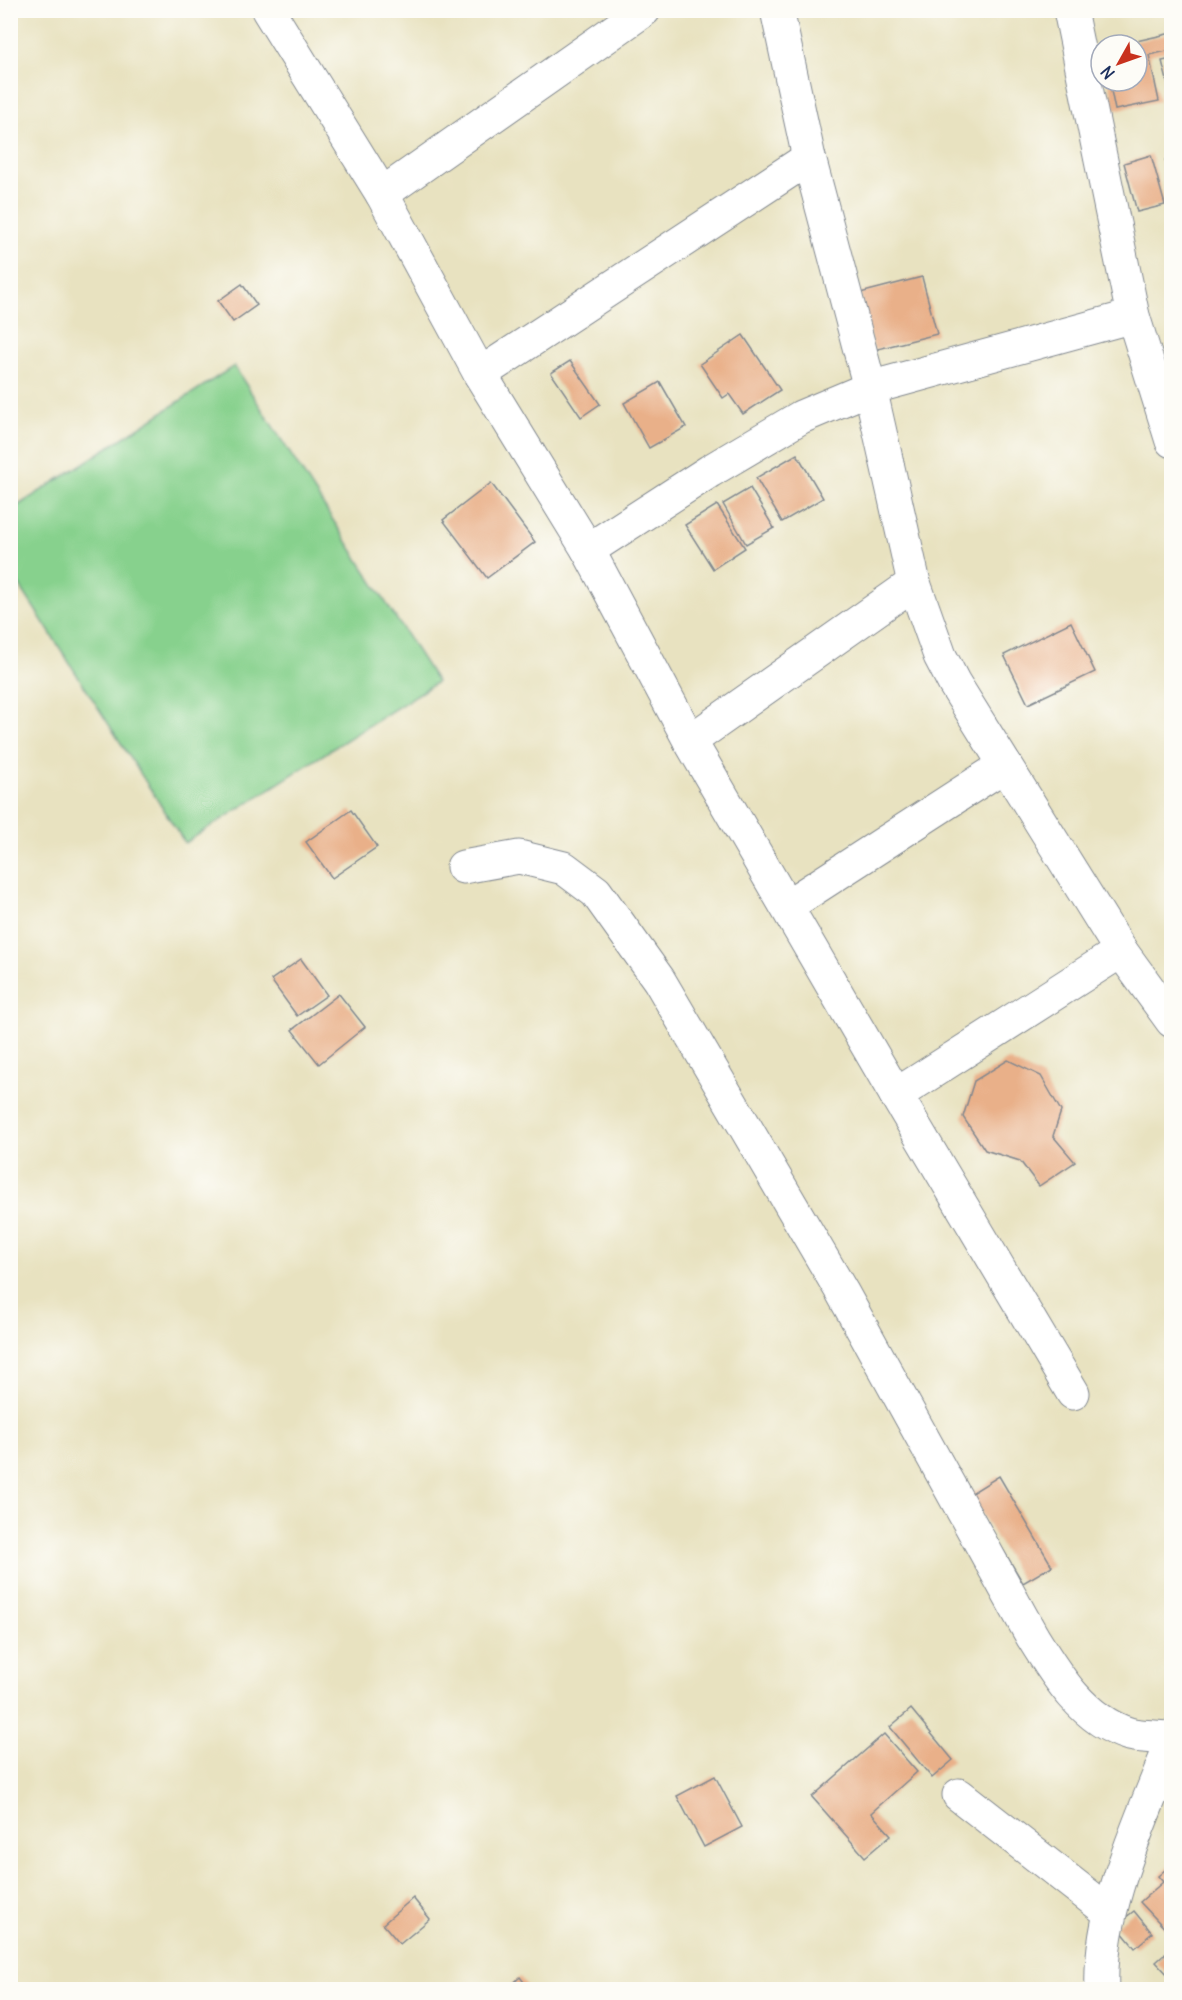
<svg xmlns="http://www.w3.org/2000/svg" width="1182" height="2000" viewBox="0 0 1182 2000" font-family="Delius,sans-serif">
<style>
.green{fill:#87d18d;stroke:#518076;stroke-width:1.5}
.building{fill:#e9b089}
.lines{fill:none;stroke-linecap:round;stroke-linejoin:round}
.minor-casing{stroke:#82888f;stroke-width:35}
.minor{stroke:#fff;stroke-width:33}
</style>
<rect width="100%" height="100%" fill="#fdfcf7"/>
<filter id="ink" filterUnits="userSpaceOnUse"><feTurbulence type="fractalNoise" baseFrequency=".0167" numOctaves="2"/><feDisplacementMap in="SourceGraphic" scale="12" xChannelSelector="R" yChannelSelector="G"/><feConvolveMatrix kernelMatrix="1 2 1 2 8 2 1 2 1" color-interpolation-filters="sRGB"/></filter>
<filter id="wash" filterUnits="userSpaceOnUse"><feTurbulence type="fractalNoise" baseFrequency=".008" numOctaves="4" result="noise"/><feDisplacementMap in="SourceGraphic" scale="24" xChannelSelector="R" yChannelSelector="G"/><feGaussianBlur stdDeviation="1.35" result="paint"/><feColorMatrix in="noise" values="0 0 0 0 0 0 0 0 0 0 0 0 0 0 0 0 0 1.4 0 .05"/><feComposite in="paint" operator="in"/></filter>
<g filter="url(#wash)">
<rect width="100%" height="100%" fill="#e8e2c0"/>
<!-- green -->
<polygon class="green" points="234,366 437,682 185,843 11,572 11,510"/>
<g id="blocks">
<!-- building -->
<g class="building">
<polygon points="1172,33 1172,50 1149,55 1159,101 1115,110 1109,81 1137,81 1137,45 1123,44"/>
<polygon points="1172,59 1172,96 1171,96 1162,61"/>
<polygon points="1151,155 1165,205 1137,212 1124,163"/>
<polygon points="1172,158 1172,181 1171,181 1165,160"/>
<polygon points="922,277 937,334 874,350 860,293"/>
<polygon points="242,284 257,305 233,322 218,301"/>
<polygon points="743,335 780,390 743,414 729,394 723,398 700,364"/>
<polygon points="570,361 600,404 581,417 551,373"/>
<polygon points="660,382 686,427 649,448 624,403"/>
<polygon points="797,454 823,498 782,522 756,478"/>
<polygon points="491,483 535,542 487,578 443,520"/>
<polygon points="750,488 774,528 746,544 723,504"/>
<polygon points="717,505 745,548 713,569 685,525"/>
<polygon points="1071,622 1095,672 1028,704 1004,655"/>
<polygon points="351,810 377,847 332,878 306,842"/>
<polygon points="301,959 327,995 297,1016 271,980"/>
<polygon points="339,994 365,1027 319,1064 292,1030"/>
<polygon points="1008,1060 1041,1076 1061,1111 1053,1136 1075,1162 1039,1186 1020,1161 985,1150 963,1117 974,1081"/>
<polygon points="999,1476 1052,1566 1023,1583 970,1494"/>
<polygon points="911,1709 953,1760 932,1778 890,1727"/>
<polygon points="884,1734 917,1772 871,1813 891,1835 865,1857 812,1797"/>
<polygon points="715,1776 742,1827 704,1847 677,1796"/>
<polygon points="1172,1864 1172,1936 1140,1902 1163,1882 1158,1876"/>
<polygon points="413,1898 430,1919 400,1944 383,1924"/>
<polygon points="1134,1911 1152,1933 1135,1948 1116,1925"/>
<polygon points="1172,1948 1172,1979 1156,1962"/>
<polygon points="520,1977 530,1990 506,1990"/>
</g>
</g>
</g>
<g filter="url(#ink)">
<use href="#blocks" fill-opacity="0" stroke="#82888f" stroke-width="1.5"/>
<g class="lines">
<defs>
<g id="minor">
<polyline points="268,10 382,194 480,374 588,550 690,741 896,1095 1073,1393"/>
<polyline points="777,10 809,158 870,388 914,583 940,656 954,683 1121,951 1172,1021"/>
<polyline points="1070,10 1133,316 1172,441"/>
<polyline points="382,194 644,10"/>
<polyline points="480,374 809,158"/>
<polyline points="588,550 710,471 801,417 870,388 1133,316"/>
<polyline points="690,741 914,583"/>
<path d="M463 867 519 857 564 868 596 892 659 980 842 1292 1032 1636C1056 1675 1083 1720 1129 1734 1142 1737 1158 1737 1172 1738"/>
<polyline points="787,906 1005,765"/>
<polyline points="896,1095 1121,951"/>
<polyline points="959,1795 1109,1912"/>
<path d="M1102 1990C1098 1907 1143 1818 1172 1742"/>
</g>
</defs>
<!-- minor casing -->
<use href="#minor" class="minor-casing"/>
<!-- minor -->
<use href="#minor" class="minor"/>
</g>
</g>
<!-- margin -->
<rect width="1182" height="2000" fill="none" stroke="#fdfcf7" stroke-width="36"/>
<!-- north arrow -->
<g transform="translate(1119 63) rotate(230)"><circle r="28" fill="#fdfcf7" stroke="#a3aaba" stroke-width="1.5"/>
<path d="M0-4.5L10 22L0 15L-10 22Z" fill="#c8321e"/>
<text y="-9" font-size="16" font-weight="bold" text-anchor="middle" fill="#1b2f5e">N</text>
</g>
</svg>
